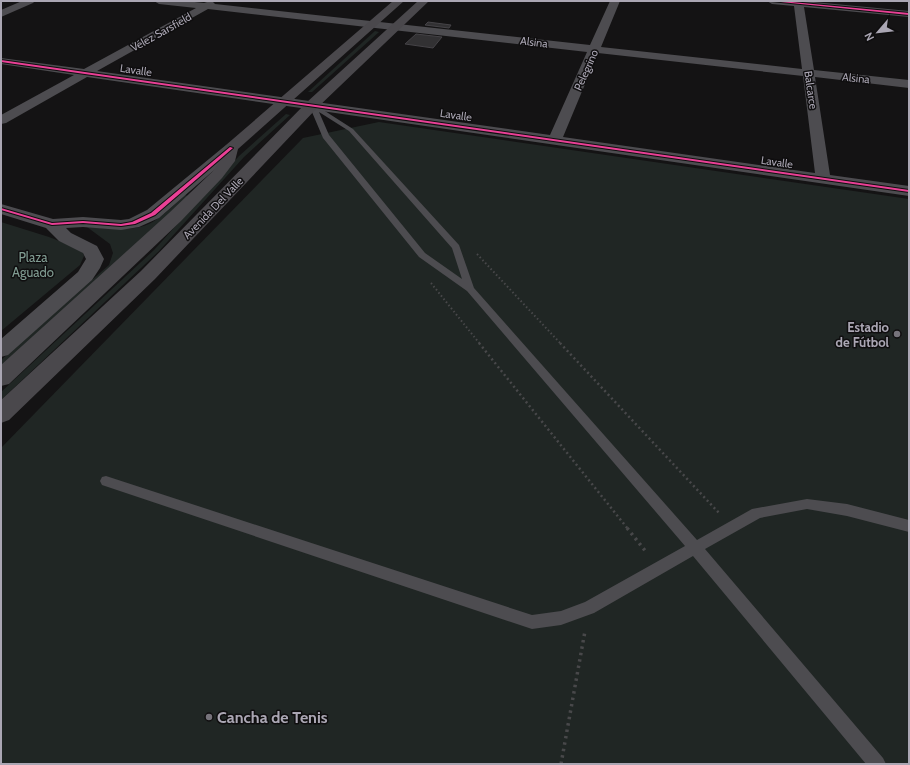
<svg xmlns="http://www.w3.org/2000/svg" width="910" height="765" viewBox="0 0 910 765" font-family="Cabin,sans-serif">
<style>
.green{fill:#202624}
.building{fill:#323133;stroke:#454347}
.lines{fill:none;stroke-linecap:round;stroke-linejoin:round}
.path-far2{stroke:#48484a;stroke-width:2;stroke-dasharray:1.5 2.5;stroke-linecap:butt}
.path-far1{stroke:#48484a;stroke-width:2.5;stroke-dasharray:2 3;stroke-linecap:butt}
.path{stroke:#48484a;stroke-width:3.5;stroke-dasharray:2.5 4;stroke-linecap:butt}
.service{fill:#4d4c50;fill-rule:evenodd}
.minor{fill:#4d4c50;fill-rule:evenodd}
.tertiary{fill:#4d4c50;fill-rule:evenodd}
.secondary{fill:#4a484c;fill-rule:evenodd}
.cycleway-casing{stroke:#0f0e0f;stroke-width:2}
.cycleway{fill:#ea4096;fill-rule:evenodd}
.poi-dot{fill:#76737b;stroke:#0f0e0f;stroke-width:1.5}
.labels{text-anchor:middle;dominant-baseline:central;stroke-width:3;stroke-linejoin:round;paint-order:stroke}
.far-street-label{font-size:11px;fill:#aaa6b3;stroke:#0f0e0f}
.park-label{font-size:13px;fill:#809c92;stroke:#0f0e0f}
.poi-label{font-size:13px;font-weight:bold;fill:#aaa6b3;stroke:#0f0e0f;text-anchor:end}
.near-poi-label{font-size:16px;font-weight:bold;fill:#aaa6b3;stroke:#0f0e0f;text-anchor:start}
</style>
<rect width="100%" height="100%" fill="#141314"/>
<!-- green -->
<g class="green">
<polygon points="375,31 379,32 312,92 308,92"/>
<polygon points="286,114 290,115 244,157 159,251 1,400 1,392 154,250 239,156"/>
<polygon points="379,122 909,199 909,764 1,764 1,448 303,138"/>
<path d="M185 195 189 196 1 368V360L109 265 113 253 110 244 87 227C109 228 138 234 157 219 167 212 176 203 185 195Z"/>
<polygon points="1,222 49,237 82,250 84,256 80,265 1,331"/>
</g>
<!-- building -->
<g class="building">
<polygon points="428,22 451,25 449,28 425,25"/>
<polygon points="416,34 442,37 433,48 405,44"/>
</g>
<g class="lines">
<!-- path-far2 -->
<g class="path-far2">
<polyline points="477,254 561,344"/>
<polyline points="431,283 480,344"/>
</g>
<!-- path-far1 -->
<g class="path-far1">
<polyline points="479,343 628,529"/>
<polyline points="560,343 719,513"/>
</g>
<!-- path -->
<g class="path">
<polyline points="627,528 647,553"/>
<polyline points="561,764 585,631"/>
</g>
<!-- service -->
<path class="service" d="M310 104H314L353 129 459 245 474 288 697 540 752 509 807 499 847 504 909 520V532L847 516 807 509 760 518 705 549 883 758 886 764H866L693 556 594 613 561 625 532 629 102 485 100 481 102 477 106 476 532 615 561 611 585 602 685 546 467 291 419 257 323 138 309 105ZM319 112 349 131 452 248 462 279 425 253 329 135Z"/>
<!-- minor -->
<g class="minor">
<polygon points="22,1 35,1 33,3 1,17 1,10"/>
<path d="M154 1H185L204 3 210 1 213 2 215 4 590 45 610 1H620L601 47 802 69 794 6 772 4 767 1H803L909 11V17L804 7 814 70 909 80V88L815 77 830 175 909 186V196L87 77 6 123 1 124V115L74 75 1 64V58L84 69 196 8 159 4ZM208 9 587 52 550 135 97 71ZM598 53 803 76 815 173 563 137Z"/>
</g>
<!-- tertiary -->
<polygon class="tertiary" points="231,144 236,145 238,148 236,151 159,218 139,227 121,230 83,227 66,228 71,233 97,246 104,259 100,268 92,280 8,355 1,357 1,339 78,272 86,259 83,253 59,241 46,228 1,214 1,204 53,219 83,217 121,220 129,219 147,210 226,145"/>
<!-- secondary -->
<g class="secondary">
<polygon points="393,1 404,1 238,149 235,161 222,178 181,221 9,384 1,386 1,365 169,213 212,172 221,160 226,145"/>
<polygon points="418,1 429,1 317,108 155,279 9,420 1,423 1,400 141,271 307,102"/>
</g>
<defs>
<g id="cycleway">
<polygon points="771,1 781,1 909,13 909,15"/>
<polygon points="1,60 909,190 909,192 1,62"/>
<polygon points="230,147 233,148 155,215 135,224 121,226 83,223 52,225 1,210 1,208 52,223 83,221 121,224 132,222 151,213"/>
</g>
</defs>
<!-- cycleway casing -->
<use href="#cycleway" class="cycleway-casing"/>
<!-- cycleway -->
<use href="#cycleway" class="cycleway"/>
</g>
<!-- markers -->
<g class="poi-dot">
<circle cx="897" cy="334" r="4"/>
<circle cx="209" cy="717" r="4"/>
</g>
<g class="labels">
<!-- far-street labels -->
<g class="far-street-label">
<text transform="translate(161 32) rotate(-29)">Vélez Sarsfield</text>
<text transform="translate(534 42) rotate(7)">Alsina</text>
<text transform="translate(136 70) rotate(8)">Lavalle</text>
<text transform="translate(586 70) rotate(-66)">Pelegrino</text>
<text transform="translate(856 78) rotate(6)">Alsina</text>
<text transform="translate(811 90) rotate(82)">Balcarce</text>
<text transform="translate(456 115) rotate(8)">Lavalle</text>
<text transform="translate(777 162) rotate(8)">Lavalle</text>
<text transform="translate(213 208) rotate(-46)">Avenida Del Valle</text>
</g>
<!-- park labels -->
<g class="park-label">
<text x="33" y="257">Plaza<tspan x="33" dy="15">Aguado</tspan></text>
</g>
<!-- poi labels -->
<g class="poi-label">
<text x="889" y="327">Estadio<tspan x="889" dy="15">de Fútbol</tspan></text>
</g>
<!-- near-poi labels -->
<g class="near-poi-label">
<text x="217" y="717">Cancha de Tenis</text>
</g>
</g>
<!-- border -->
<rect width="910" height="765" fill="none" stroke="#aaa6b3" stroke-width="4"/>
<!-- north arrow -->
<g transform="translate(878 32) rotate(242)" stroke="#0f0e0f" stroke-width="3" paint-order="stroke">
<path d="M0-3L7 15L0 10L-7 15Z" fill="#aaa6b3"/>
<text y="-6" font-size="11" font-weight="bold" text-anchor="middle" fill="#aaa6b3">N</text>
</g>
</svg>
